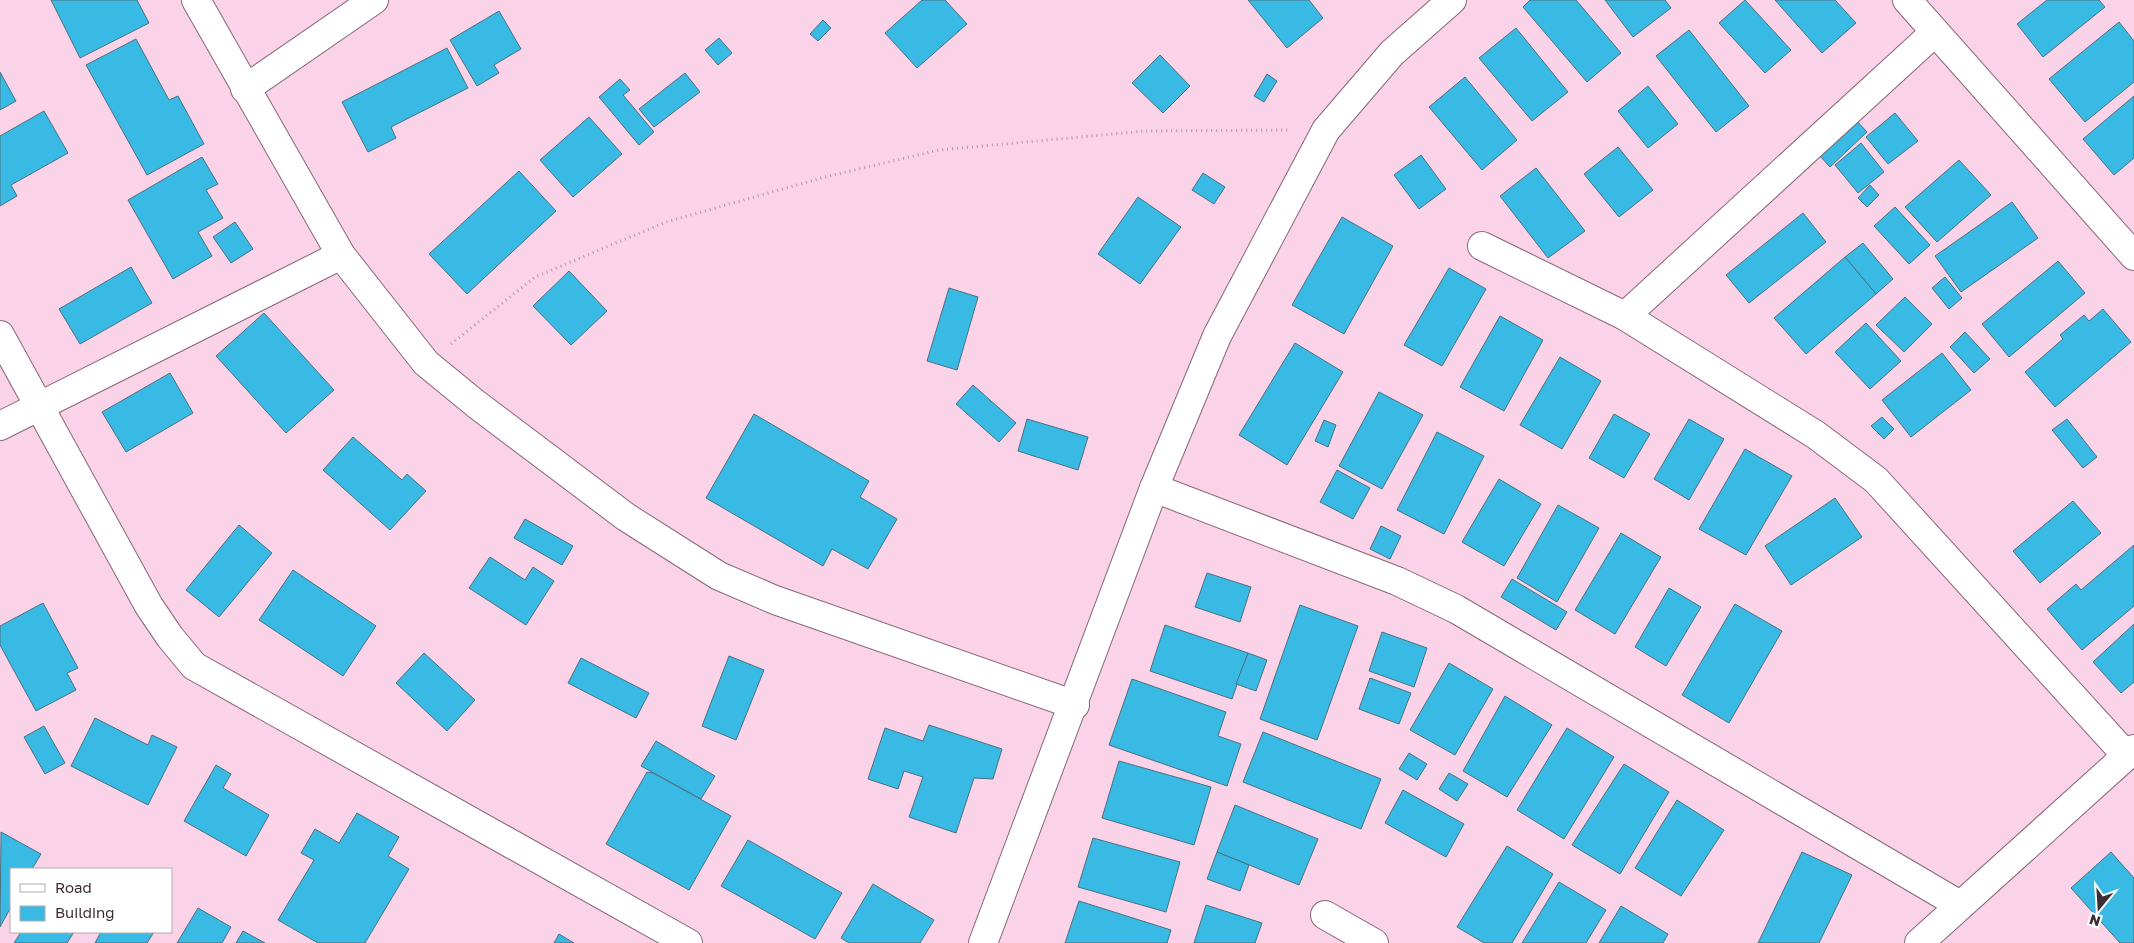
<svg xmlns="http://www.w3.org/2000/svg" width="2134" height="943" viewBox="0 0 2134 943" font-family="'Golos Text',sans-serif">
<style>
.building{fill:#39bae4;stroke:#497181}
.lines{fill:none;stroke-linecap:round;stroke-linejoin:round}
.minor-casing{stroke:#896679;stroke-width:30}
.path{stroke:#b496a6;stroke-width:3;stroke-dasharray:1 4;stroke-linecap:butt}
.minor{stroke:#fff;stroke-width:28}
</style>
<rect width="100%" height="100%" fill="#fad3e8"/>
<!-- building -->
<g class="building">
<polygon points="51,0 137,0 149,23 80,58"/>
<polygon points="922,0 945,0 967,24 917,68 885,33"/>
<polygon points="1248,0 1309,0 1323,18 1287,48"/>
<polygon points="1530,0 1576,0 1621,53 1587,82 1523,7"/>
<polygon points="1605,0 1665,0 1671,8 1633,37"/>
<polygon points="1745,0 1791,50 1765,73 1719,23"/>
<polygon points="1775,0 1835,0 1856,23 1822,53"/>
<polygon points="2047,0 2099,0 2105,7 2043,57 2017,24"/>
<polygon points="499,11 521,49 494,65 499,73 477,86 450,40"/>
<polygon points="823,20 831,28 818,41 810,34"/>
<polygon points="2119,22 2134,41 2134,82 2085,122 2049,79"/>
<polygon points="1516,28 1568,92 1532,121 1479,58"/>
<polygon points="1689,30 1749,106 1716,132 1656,56"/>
<polygon points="719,38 732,53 718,65 705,50"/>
<polygon points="136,39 169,100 178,96 204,144 147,175 86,65"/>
<polygon points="447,48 468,88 391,127 396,138 368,152 342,102"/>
<polygon points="1160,55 1190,86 1163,113 1132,83"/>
<polygon points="0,72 16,101 0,110"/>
<polygon points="685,73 700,92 654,127 639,109"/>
<polygon points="1267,74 1277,81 1264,102 1254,96"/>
<polygon points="1465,77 1517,140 1482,170 1429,107"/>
<polygon points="620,79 630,90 623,95 654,132 639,145 599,97"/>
<polygon points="1648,86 1678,124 1648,148 1618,111"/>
<polygon points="2134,96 2134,158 2114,175 2083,139"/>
<polygon points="44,111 68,153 11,185 17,196 0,206 0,136"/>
<polygon points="1895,113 1918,141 1888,164 1866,137"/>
<polygon points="589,117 622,154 573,197 540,160"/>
<polygon points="1856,120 1867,132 1830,167 1819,155"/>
<polygon points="1861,143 1884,172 1858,193 1835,165"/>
<polygon points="1618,147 1653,190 1619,217 1584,174"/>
<polygon points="1421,155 1446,189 1419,209 1394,175"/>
<polygon points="202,157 218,184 206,190 223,218 198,232 212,256 173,279 128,200"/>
<polygon points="1959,160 1991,195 1937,242 1905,207"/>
<polygon points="1536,168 1585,231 1548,258 1500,196"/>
<polygon points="519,171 556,211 467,294 429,254"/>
<polygon points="1203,173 1225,187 1214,204 1192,190"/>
<polygon points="1870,185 1879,195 1867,207 1858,198"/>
<polygon points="1138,197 1181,227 1140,284 1098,254"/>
<polygon points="2012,202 2038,238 1961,292 1935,256"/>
<polygon points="1895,207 1930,245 1909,264 1874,226"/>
<polygon points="1803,213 1826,242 1749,303 1726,275"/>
<polygon points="1342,217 1393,246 1344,334 1292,305"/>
<polygon points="235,222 253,249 231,263 213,237"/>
<polygon points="1863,243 1893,279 1876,294 1845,257"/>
<polygon points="1845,257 1876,294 1806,354 1774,318"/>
<polygon points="2058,261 2085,293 2009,357 1982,324"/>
<polygon points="131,267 152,303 80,344 59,309"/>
<polygon points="1449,268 1486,289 1442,366 1404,345"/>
<polygon points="569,271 607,311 571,345 533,306"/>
<polygon points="1945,277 1962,298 1949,309 1932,288"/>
<polygon points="949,288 978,297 957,370 927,361"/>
<polygon points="1905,297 1932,324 1904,352 1876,325"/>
<polygon points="2103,309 2131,342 2055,407 2025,372 2063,339 2060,335 2084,315 2089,321"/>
<polygon points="264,313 334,390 286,433 216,356"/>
<polygon points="1500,316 1543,340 1504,411 1460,387"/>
<polygon points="1866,323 1901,361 1870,389 1835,352"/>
<polygon points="1965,332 1990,359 1974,373 1950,347"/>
<polygon points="1295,343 1343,372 1287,465 1239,435"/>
<polygon points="1942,353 1971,390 1911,437 1882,400"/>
<polygon points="1560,357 1601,381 1562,449 1520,425"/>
<polygon points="170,373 193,413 126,452 102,412"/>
<polygon points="973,385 1016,423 999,442 956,404"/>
<polygon points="1379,392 1423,415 1382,489 1339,466"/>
<polygon points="754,414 869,481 860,497 897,519 868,569 832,549 823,566 706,498"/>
<polygon points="1614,414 1650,434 1624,478 1589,458"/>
<polygon points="1882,417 1894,429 1884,439 1871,426"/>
<polygon points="1027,419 1088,437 1078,470 1018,451"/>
<polygon points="1689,419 1724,439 1689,500 1654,479"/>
<polygon points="2067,419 2097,457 2083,468 2052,430"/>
<polygon points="1324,420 1336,425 1328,447 1315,441"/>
<polygon points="1437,432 1484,456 1444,534 1397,510"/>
<polygon points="353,437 402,480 407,474 426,491 390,530 323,470"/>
<polygon points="1745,449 1792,476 1746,555 1699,529"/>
<polygon points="1337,470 1370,488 1353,519 1320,502"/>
<polygon points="1499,479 1541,504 1504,566 1462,542"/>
<polygon points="1835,498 1862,537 1791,585 1765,546"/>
<polygon points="2073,501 2101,533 2040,583 2013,551"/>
<polygon points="1558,505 1599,528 1557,602 1517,578"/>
<polygon points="525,519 573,546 562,565 514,538"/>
<polygon points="239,525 272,553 219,617 186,590"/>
<polygon points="1381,526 1401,536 1390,559 1370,549"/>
<polygon points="1621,533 1661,557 1615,634 1575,610"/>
<polygon points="2134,545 2134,606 2082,650 2047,609 2076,584 2081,590"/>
<polygon points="490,557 525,580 533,567 554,581 526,625 469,588"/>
<polygon points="293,570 376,626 343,676 259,620"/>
<polygon points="1207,573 1251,587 1240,622 1195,607"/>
<polygon points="1512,579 1567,612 1556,630 1501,597"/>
<polygon points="1669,588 1701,607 1666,666 1635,647"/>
<polygon points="43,603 78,668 67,673 76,690 36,711 0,645 0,626"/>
<polygon points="1735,604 1782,631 1729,723 1682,695"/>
<polygon points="1300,605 1358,626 1317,740 1260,719"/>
<polygon points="2134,624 2134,682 2121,693 2093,662"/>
<polygon points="1165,625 1248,653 1232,699 1150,671"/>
<polygon points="1382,632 1427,648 1414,687 1369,671"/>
<polygon points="424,653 475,700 447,731 396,683"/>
<polygon points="1248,653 1267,660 1256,691 1236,684"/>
<polygon points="729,656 764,670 736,740 702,726"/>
<polygon points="581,658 649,693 636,718 568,683"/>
<polygon points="1449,663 1493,689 1455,755 1410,730"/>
<polygon points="1370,678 1411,693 1399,724 1359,709"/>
<polygon points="1132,679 1226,712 1218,736 1241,744 1227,786 1109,745"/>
<polygon points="1505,696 1552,725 1507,797 1463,771"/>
<polygon points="95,718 148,745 152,735 177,747 148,805 71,766"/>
<polygon points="929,725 1002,749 993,779 974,778 956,833 909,817 923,777 904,771 898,789 868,779 885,728 923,741"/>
<polygon points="44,726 65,763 45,774 24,737"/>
<polygon points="1567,728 1614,757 1564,839 1517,810"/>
<polygon points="1263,732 1381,779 1361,829 1243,782"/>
<polygon points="656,741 715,776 701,799 641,766"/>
<polygon points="1409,753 1427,764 1417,780 1399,769"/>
<polygon points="1119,761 1211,787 1194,845 1102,818"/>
<polygon points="1624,764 1669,792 1620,874 1572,845"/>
<polygon points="216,765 231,774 223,788 269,815 246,856 184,821"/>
<polygon points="647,772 653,773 731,816 689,890 606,844"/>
<polygon points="1449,773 1468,784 1457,801 1439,789"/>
<polygon points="1403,790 1464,824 1446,857 1385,823"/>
<polygon points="1677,800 1724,830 1681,896 1635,868"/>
<polygon points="1235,805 1318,839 1299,885 1217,852"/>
<polygon points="357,813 399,837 388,856 409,869 365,943 318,943 278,920 314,860 301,853 315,829 339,843"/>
<polygon points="1,832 41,854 32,869 11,869 11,907 0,927"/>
<polygon points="1093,838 1180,862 1166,912 1078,887"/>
<polygon points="748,840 842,893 815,939 721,886"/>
<polygon points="1507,846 1553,874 1512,943 1484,943 1457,927"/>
<polygon points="1217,852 1249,865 1240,891 1207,879"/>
<polygon points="1802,852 1852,875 1819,943 1758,943"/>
<polygon points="2111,852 2134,878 2134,943 2120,943 2071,888"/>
<polygon points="1559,882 1606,910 1586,943 1522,943"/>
<polygon points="873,884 934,920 920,943 849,943 841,938"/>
<polygon points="1079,901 1171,930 1167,943 1065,943"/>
<polygon points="1206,905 1262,923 1255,943 1194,943"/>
<polygon points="1621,906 1668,934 1663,943 1599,943"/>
<polygon points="198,908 231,927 222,943 177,943"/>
<polygon points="243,931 265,943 236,943"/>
<polygon points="21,932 74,932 67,943 14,943"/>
<polygon points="101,932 154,932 147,943 95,943"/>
<polygon points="559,934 574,943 554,943"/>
</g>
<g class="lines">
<defs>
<g id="minor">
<polyline points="196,0 341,255 426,363 476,404 626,517 719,576 775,600 1075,705"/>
<polyline points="1907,0 2134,256"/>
<polyline points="245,89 374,0"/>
<polyline points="1482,246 1625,316 1816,435 1876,480 2126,755"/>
<polyline points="1625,316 1934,33"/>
<polyline points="0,335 149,606 170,637 194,666 688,943"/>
<polyline points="0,426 341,255"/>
<polyline points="1154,488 1397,581 1456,609 1960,905"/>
<polyline points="1325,915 1374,943"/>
<polyline points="983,943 1154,488 1217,336 1326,130 1392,53 1452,0"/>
<polyline points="1919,943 2134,749"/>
</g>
</defs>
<!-- minor casing -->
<use href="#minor" class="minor-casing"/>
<!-- path -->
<polyline class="path" points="451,344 535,277 666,222 825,177 939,150 1145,131 1291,130"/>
<!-- minor -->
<use href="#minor" class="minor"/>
</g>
<!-- legend -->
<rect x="10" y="868" width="162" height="65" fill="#ffffff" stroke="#b2acaf"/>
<rect x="20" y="884" width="25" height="8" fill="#ffffff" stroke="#b2acaf"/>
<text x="55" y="893" font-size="15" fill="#3e2f37">Road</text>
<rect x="20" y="906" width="25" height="15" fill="#39bae4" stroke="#b2acaf"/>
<text x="55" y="918" font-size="15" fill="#3e2f37">Building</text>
<!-- north arrow -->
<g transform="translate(2099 908) rotate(198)" stroke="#ffffff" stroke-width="4" paint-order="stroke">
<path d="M0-4L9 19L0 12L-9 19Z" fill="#3e2f37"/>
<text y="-8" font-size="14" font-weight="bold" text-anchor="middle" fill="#3e2f37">N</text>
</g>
</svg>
